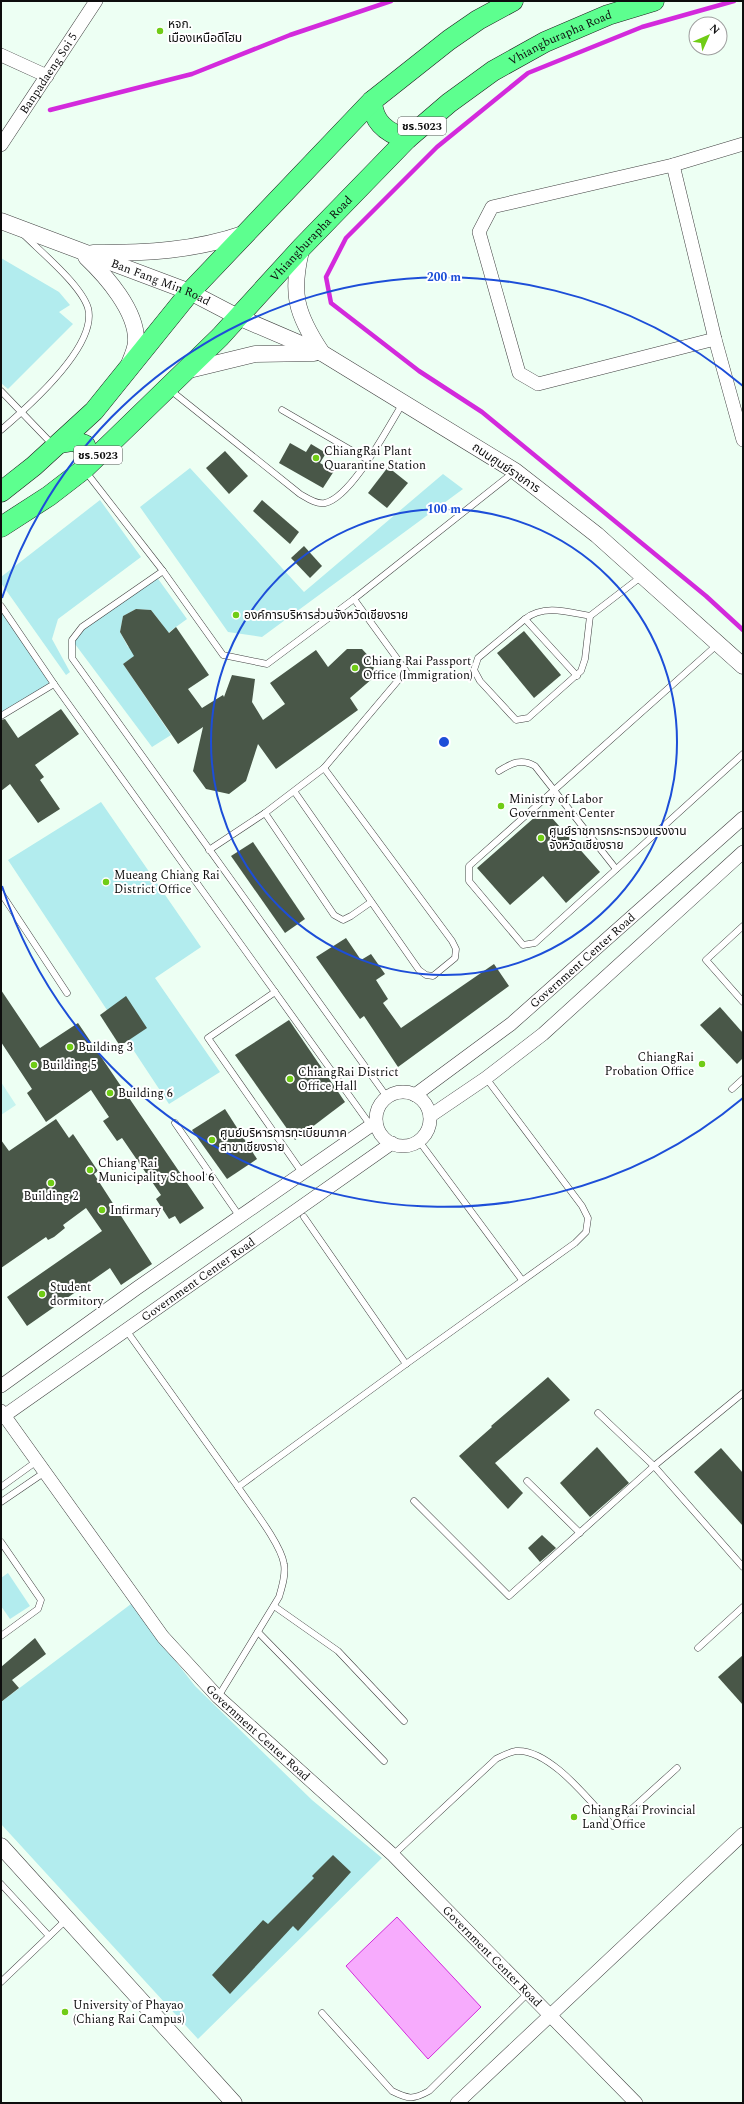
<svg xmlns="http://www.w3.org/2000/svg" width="744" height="2104" viewBox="0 0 744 2104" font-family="Spectral,'Noto Sans Thai',serif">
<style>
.green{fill:#b2ecee}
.pitch{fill:#c5f4ef}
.water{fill:#f7abfd;stroke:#d32adc}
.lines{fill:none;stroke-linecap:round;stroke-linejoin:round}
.stream{stroke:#d32adc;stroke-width:4.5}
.building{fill:#495748}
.service-casing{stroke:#404040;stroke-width:7}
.minor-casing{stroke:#404040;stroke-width:14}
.tertiary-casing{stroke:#404040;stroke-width:17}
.primary-casing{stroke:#1e1e1e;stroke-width:21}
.service{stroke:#fff;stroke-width:6}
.minor{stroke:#fff;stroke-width:13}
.tertiary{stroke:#fff;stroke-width:16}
.primary{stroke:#5dff8f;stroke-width:20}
.ring{fill:none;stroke:#1d4ed8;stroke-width:2}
.poi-dot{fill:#70cc16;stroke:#fff;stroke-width:1.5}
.labels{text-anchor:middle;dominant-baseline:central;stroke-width:4;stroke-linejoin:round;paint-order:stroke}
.shield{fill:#fff;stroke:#565656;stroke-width:1}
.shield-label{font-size:11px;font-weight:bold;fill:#0d0d0d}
.poi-label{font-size:12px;fill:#0d0d0d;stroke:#fff;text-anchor:start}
.street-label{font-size:12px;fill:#0d0d0d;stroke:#fff}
.centre{fill:#1d4ed8;stroke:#fff;stroke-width:2}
.ring-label{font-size:12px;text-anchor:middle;font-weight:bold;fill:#1d4ed8;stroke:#fff;stroke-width:4;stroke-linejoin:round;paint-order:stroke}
</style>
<rect width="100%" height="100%" fill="#edfff3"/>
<!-- green -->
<g class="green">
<polygon points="1,258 59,292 70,305 59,312 73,324 8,389 1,383"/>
<polygon points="190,468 304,592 443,474 463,489 262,637 228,632 140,507"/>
<polygon points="100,500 141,557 58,619 52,639 70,672 66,675 1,583 1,577"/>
<polygon points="156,576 187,619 158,640 162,624 151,610 136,609 123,616 120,632 128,647 144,650 123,664 171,735 152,747 72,640 82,627"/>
<polygon points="1,606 54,684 1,716"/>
<polygon points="101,802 201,947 155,978 220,1072 169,1104 8,860"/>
<polygon points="8,1573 30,1606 10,1619 1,1606 1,1578"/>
<polygon points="131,1604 195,1686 312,1800 382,1858 198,2039 1,1824 1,1702"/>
</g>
<!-- pitch -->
<polygon class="pitch" points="1,1082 16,1105 1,1115"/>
<!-- water -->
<polygon class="water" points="397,1917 481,2007 428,2059 346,1966"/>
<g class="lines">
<!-- stream -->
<g class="stream">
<polyline points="734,1 642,27 528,73 437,147 346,238 326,277 331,303 419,371 482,412 706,596 743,630"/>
<polyline points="50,110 192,74 290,35 391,1"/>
</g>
</g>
<!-- building -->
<g class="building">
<polygon points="290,443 306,452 311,444 326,453 320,463 334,471 323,488 279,463"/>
<polygon points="225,451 248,476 229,494 206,468"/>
<polygon points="388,467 408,483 387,508 368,493"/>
<polygon points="262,500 299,532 290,544 253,511"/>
<polygon points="304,546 322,566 310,578 291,558"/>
<polygon points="136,609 151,610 169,633 176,627 209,675 188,689 202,708 223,695 224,697 232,675 255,679 252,702 263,720 285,704 270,683 316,650 328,667 347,649 362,649 374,662 373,678 350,698 358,710 276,769 258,744 246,781 229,794 206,789 193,771 203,727 178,744 123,664 134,656 120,632 123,616"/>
<polygon points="524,631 561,675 534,698 497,653"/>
<polygon points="61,709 79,734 35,765 44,777 40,780 60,809 38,823 10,784 1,791 1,720 5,719 18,738"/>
<polygon points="544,809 600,872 566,903 543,876 510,905 477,868"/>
<polygon points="253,842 305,919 285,933 231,856"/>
<polygon points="346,938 361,960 371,954 385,974 376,980 388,999 383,1003 401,1028 494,964 509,986 398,1067 364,1016 360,1019 316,957"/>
<polygon points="1,990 40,1048 78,1023 204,1208 180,1224 175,1216 169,1219 156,1199 161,1195 122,1138 117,1141 103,1121 109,1117 91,1090 46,1122 27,1093 32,1089 1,1042"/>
<polygon points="126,996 147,1028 120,1046 100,1015"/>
<polygon points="720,1007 743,1033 743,1058 737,1064 700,1025"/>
<polygon points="289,1020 345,1102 295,1140 235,1055"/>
<polygon points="225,1109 257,1159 227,1179 192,1130"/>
<polygon points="56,1119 69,1138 73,1134 98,1171 94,1174 152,1264 121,1285 110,1268 27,1326 7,1297 102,1231 86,1208 63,1225 65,1228 54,1237 48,1240 46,1237 1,1268 1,1140 9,1151"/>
<polygon points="548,1377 570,1400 495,1463 523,1493 508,1509 459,1456 492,1427 491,1426"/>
<polygon points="597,1447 629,1483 590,1517 560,1483"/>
<polygon points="721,1448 743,1473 743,1526 694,1472"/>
<polygon points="542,1535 556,1548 540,1562 528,1548"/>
<polygon points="35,1638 46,1654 12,1680 19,1688 1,1702 1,1667"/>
<polygon points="743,1655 743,1705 718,1677"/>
<polygon points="333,1855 351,1872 298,1931 293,1926 230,1994 212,1975 263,1920 268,1924 314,1878 312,1876"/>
</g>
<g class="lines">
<defs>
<g id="service">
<path d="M169 389 300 494C307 498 317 505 325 503 352 497 388 427 403 403"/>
<polyline points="1,391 53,445"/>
<polyline points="282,410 368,460"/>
<path d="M1 430C28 407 98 346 88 308 81 285 41 252 24 235"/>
<polyline points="86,472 163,571 223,655 267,664 354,599 514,472"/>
<polyline points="163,571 82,627 72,640 72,658 387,1097"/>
<polyline points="1,606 54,684 1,716"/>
<polyline points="525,619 478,658 474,670 480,681 516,720 528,718 581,671 585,659 590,616"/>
<polyline points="718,644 469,866 469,881 523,945 535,943 743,754"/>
<path d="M577 676 525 619C544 604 568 612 590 616L642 576"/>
<polyline points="54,684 275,992 208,1038 303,1174"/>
<polyline points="324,768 406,671 354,599"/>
<path d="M499 771C512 763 521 758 535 766L616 869"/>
<polyline points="265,813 334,915 343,920 351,916 371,902"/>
<polyline points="209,850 265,813 324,768 452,941 456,949 455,958 433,976 426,975 419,970 294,791"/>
<polyline points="1,893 67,993"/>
<polyline points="743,926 706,960 743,1002"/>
<polyline points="275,992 371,1126"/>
<polyline points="732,1089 743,1079"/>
<polyline points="175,1123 240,1217"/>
<polyline points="419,1141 522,1280"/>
<polyline points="304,1217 406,1364"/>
<polyline points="126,1330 238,1487"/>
<polyline points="598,1413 654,1466 743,1567"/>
<polyline points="527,1481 580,1533"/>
<polyline points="1,1487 37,1461"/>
<polyline points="414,1501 509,1596 654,1466 743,1393"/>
<polyline points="1,1502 45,1472"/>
<polyline points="1,1542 41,1600 38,1609 1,1636"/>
<polyline points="274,1606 338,1651 404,1721"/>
<polyline points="258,1632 384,1761"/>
<polyline points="698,1648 743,1607"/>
<path d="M218 1697 279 1597C282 1587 286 1575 284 1564 281 1544 250 1505 238 1487L406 1364 575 1243 586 1232 588 1218 582 1206 486 1078"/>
<path d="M393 1855 496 1759C502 1756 509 1752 516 1751 550 1748 591 1803 613 1826L677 1768"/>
<polyline points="1,1884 49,1936"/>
<polyline points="1,1982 66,1920"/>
<path d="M322 2013 392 2091C408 2099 413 2100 429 2091L528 1993"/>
</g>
<g id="minor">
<polyline points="1,55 47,76"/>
<path id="s1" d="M1 145 96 1"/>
<polyline points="673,165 715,339 743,440"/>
<polyline points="715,339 538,384 519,373 479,232 492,207 673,165 743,144"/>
<circle cx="403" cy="1119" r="27"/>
<path id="s2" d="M415 1095 511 1024 743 818"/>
<polyline points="430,1116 486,1078 543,1034 743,852"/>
<polyline points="1,1386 137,1288 376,1122"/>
<path id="s3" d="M1 1411 163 1637 218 1697 393 1855 636 2103"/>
<path id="s4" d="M1 1418 392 1143"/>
<polyline points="457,2103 743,1834"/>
</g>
<g id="tertiary">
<path id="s5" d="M1 221 190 292 238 317 322 353 515 471 597 535 743 666"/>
<path d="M302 247C290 293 296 314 322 353"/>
<path d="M93 253C147 253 194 251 246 233"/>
<path d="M86 257C106 276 137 311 136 341 136 348 132 357 129 364"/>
<polyline points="185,371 255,354 314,353"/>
<polyline points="1,1846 234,2103"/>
</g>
<g id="primary">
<path d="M372 101C373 123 387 133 407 139"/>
<path d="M61 443 73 441 85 445C90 455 88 460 84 469"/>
<polyline points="1,492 34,466 94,411 190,292 372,101 449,40 478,20 513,1"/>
<path id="s6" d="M1 527 49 496 84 469 220 337 302 247 407 139 449 103 493 71 545 42 608 15 654 1"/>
</g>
</defs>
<!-- service casing -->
<use href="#service" class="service-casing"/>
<!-- minor casing -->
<use href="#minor" class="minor-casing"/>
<!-- tertiary casing -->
<use href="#tertiary" class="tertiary-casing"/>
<!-- primary casing -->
<use href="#primary" class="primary-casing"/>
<!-- service -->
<use href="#service" class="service"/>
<!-- minor -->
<use href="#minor" class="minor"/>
<!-- tertiary -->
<use href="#tertiary" class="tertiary"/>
<!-- primary -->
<use href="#primary" class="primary"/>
</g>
<!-- distance rings -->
<g class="ring">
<circle cx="444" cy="742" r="233"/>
<path d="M743 1098A465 465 0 0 1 2 886M2 598A465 465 0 0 1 743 386"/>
</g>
<!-- markers -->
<g class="poi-dot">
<circle cx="160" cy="31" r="4"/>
<circle cx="316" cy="458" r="4"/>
<circle cx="236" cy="615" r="4"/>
<circle cx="355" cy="668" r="4"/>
<circle cx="501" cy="806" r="4"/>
<circle cx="541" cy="838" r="4"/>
<circle cx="106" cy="882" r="4"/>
<circle cx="70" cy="1047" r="4"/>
<circle cx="702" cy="1064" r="4"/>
<circle cx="34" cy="1065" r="4"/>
<circle cx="290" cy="1079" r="4"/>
<circle cx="110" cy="1093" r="4"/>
<circle cx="212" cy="1140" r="4"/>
<circle cx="90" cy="1170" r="4"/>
<circle cx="51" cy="1183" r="4"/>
<circle cx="102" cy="1210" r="4"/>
<circle cx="42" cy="1294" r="4"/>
<circle cx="574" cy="1817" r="4"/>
<circle cx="65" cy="2012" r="4"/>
</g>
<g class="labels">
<!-- shield labels -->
<g class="shield">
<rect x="398" y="117" width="48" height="18" rx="3"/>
<rect x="74" y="446" width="48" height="18" rx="3"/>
</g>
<g class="shield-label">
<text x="422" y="126">ชร.5023</text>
<text x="98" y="455">ชร.5023</text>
</g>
<!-- poi labels -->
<g class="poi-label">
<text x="168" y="24">หจก.<tspan x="168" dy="14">เมืองเหนือดีโฮม</tspan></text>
<text x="324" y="451">ChiangRai Plant<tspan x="324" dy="14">Quarantine Station</tspan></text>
<text x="244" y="615">องค์การบริหารส่วนจังหวัดเชียงราย</text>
<text x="363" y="661">Chiang Rai Passport<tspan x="363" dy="14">Office (Immigration)</tspan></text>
<text x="509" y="799">Ministry of Labor<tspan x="509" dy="14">Government Center</tspan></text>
<text x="549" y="831">ศูนย์ราชการกระทรวงแรงงาน<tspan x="549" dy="14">จังหวัดเชียงราย</tspan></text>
<text x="114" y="875">Mueang Chiang Rai<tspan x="114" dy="14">District Office</tspan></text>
<text x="78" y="1047">Building 3</text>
<text x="694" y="1057" text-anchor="end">ChiangRai<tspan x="694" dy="14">Probation Office</tspan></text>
<text x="42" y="1065">Building 5</text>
<text x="298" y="1072">ChiangRai District<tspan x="298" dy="14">Office Hall</tspan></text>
<text x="118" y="1093">Building 6</text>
<text x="220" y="1133">ศูนย์บริหารการทะเบียนภาค<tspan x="220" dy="14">สาขาเชียงราย</tspan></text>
<text x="98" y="1163">Chiang Rai<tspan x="98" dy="14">Municipality School 6</tspan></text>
<text x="51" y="1196" text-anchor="middle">Building 2</text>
<text x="110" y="1210">Infirmary</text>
<text x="50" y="1287">Student<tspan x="50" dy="14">dormitory</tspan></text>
<text x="582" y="1810">ChiangRai Provincial<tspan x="582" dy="14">Land Office</tspan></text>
<text x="73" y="2005">University of Phayao<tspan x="73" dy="14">(Chiang Rai Campus)</tspan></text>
</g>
<!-- street labels -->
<g class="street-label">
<text stroke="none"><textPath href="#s6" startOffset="748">Vhiangburapha Road</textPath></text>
<text stroke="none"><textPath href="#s1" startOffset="86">Banpadaeng Soi 5</textPath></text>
<text stroke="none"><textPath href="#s6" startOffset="425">Vhiangburapha Road</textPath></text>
<text stroke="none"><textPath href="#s5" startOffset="171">Ban Fang Min Road</textPath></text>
<text transform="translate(506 468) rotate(34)">ถนนศูนย์ราชการ</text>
<text stroke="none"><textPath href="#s2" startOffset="215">Government Center Road</textPath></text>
<text stroke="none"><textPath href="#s4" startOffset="241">Government Center Road</textPath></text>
<text stroke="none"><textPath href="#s3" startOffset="413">Government Center Road</textPath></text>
<text stroke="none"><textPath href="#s3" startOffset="737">Government Center Road</textPath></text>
</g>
</g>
<circle cx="444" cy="742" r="6" class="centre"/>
<g class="ring-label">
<text x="444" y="281">200 m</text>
<text x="444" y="513">100 m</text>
</g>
<!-- border -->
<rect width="744" height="2104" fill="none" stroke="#0d0d0d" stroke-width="4"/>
<!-- north arrow -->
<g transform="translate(708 36) rotate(45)"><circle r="19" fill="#ffffff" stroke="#9e9e9e"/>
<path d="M0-3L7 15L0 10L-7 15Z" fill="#70cc16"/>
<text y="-6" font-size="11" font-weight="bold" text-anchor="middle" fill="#0d0d0d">N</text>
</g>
</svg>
